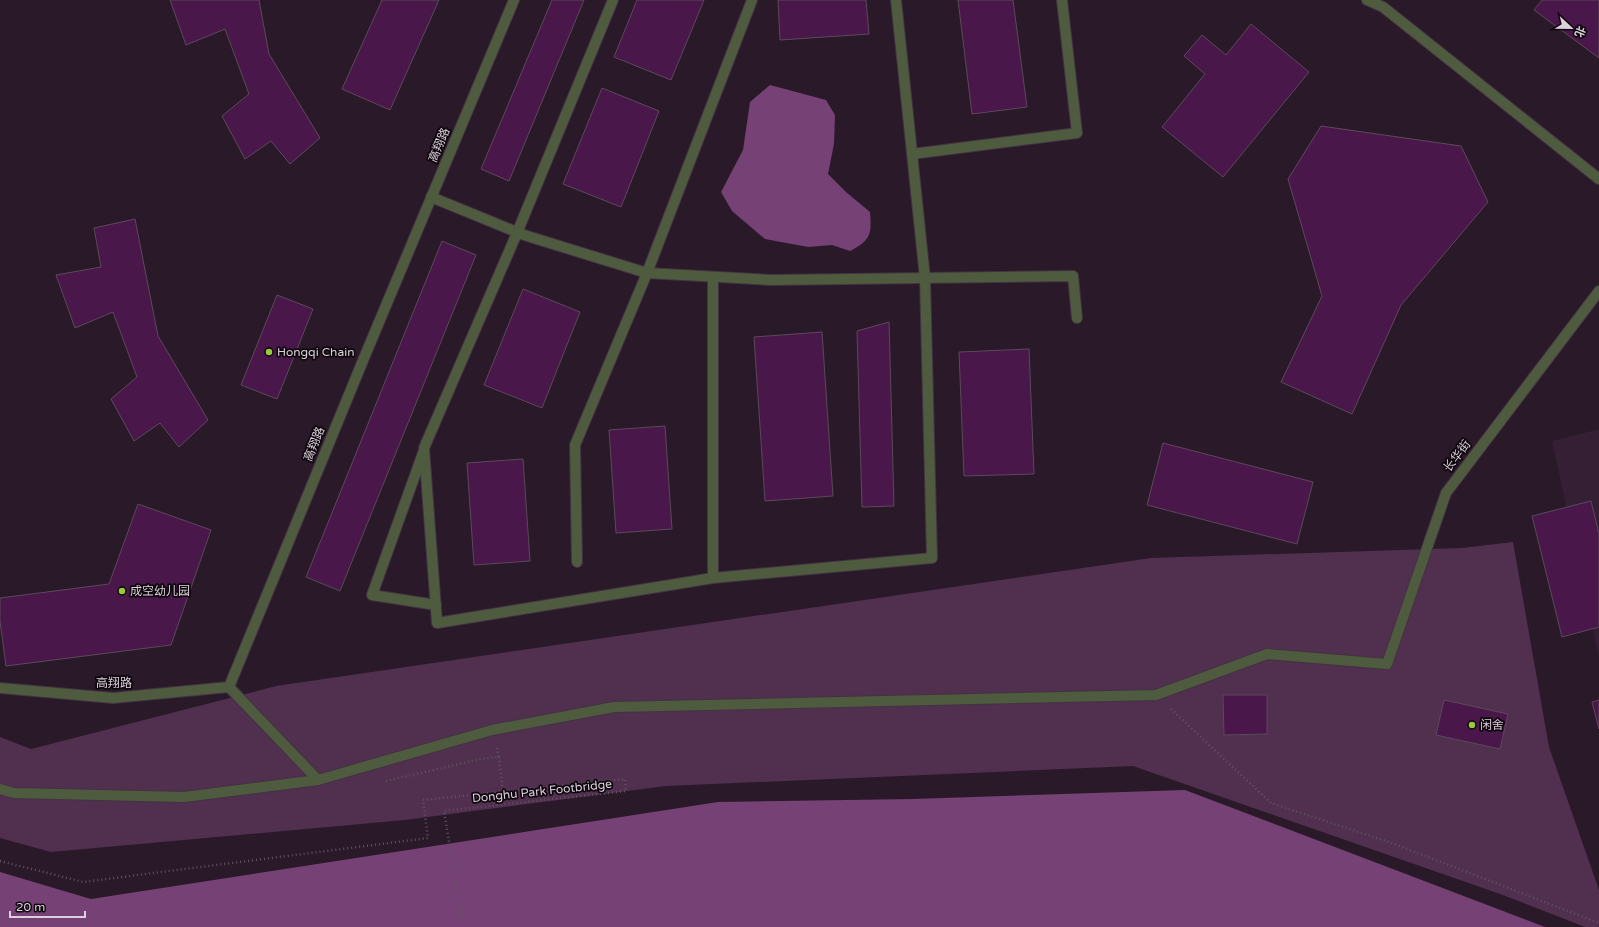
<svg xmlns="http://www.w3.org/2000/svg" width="1599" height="927" viewBox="0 0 1599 927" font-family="'Varela Round','Noto Sans SC',sans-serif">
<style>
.built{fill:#341f34}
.green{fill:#502f4f}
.water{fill:#764175}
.building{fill:#491749;stroke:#5c495b}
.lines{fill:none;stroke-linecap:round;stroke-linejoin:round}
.minor-casing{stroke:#433342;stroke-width:12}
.path{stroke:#625361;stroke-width:2.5;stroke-dasharray:1 3;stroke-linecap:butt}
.minor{stroke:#4f5b3f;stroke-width:10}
.poi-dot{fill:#98cb37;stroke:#0e070e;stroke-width:1.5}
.labels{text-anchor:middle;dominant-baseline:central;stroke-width:3.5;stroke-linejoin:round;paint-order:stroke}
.street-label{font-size:12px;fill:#dcd1db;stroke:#0e070e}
.poi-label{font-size:12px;fill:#dcd1db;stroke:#0e070e;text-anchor:start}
</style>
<rect width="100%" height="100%" fill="#2a1929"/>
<!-- built -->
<polygon class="built" points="1599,429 1599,658 1552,441"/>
<!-- green -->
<polygon class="green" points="1513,542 1549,747 1599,890 1599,927 1585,927 1500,894 1133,766 666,786 405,820 51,852 0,838 0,737 31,749 276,686 1151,558 1462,548"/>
<!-- water -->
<g class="water">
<path d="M770 85 826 100 835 115 834 144 828 174 846 192 870 212C872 235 870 241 850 251L832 245 808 247 765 239 732 211 721 192 743 150 750 102Z"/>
<polygon points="1185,790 1545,927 0,927 0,872 91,899 718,802 913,799"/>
</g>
<!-- building -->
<g class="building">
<polygon points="170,0 259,0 269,54 320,138 290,164 271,141 245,159 222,116 249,94 225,29 186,45"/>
<polygon points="382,0 439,0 390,110 342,89"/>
<polygon points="552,0 584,0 509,181 481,169"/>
<polygon points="637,0 704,0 671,80 614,57"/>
<polygon points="778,0 866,0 869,34 780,40"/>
<polygon points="958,0 1013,0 1027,107 972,114"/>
<polygon points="1542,0 1599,0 1599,58 1534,10"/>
<polygon points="1251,24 1309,72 1223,177 1162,127 1205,74 1184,56 1202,35 1226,55"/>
<polygon points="602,88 659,111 621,207 563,184"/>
<polygon points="1321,126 1461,146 1488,202 1401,305 1352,414 1281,382 1322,296 1288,179"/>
<polygon points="135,219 158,336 208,420 179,447 160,423 134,441 111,399 137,377 113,312 75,328 56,275 101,267 94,228"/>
<polygon points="442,241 476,255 340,591 306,577"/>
<polygon points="523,289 580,312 542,408 484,385"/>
<polygon points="277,295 313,309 277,399 241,385"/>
<polygon points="889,322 894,506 862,507 857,331"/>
<polygon points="822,332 833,496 765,501 754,337"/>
<polygon points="1029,349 1034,474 964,476 959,352"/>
<polygon points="665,426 672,529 616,533 609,430"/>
<polygon points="1163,443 1313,482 1297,544 1147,505"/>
<polygon points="523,459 530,561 474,565 467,463"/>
<polygon points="1591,501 1599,534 1599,627 1562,637 1532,516"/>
<polygon points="138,504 211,530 171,645 6,666 0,621 0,598 109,584"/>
<polygon points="1223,695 1267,695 1267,734 1224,735"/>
<polygon points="1444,700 1508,714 1500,749 1436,735"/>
<polygon points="1599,700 1599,729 1592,702"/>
</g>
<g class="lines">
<defs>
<g id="minor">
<polyline points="613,0 517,233 424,448 437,623 713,578 932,558 925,278 896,0"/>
<polyline points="1367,0 1383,7 1599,179"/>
<polyline points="912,154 1077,133 1062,0"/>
<polyline points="431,197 524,235 647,273 771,280 1073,276 1077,318"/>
<polyline points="713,277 713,578"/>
<polyline points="423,453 372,595 436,605"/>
<polyline points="577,562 575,445 647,273 752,0"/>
<polyline points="229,687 318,780"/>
<polyline points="0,688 113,698 229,687 364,358 514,0"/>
<polyline points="0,789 14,793 184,797 318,780 492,730 614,707 1156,695 1267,654 1387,664 1446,493 1599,291"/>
</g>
</defs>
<!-- minor casing -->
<use href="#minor" class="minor-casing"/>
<!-- path -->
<g class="path">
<polyline points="1171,709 1271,803 1389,842 1599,923"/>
<polyline points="499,757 503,793"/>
<polyline points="386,781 481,759 499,757 497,748"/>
<polyline points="0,861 83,882 428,838 423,800 625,779 626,791 444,811 463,927"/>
</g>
<!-- minor -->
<use href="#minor" class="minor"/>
</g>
<!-- markers -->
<g class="poi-dot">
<circle cx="269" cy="352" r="4"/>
<circle cx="122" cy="591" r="4"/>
<circle cx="1472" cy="725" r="4"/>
</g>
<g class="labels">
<!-- street labels -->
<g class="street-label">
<text transform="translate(439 145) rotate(-67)">高翔路</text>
<text transform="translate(314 444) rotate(-68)">高翔路</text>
<text transform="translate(1457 456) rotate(-53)">长华街</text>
<text x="114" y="683">高翔路</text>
<text transform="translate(542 791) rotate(-6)">Donghu Park Footbridge</text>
</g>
<!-- poi labels -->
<g class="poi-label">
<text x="277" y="352">Hongqi Chain</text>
<text x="130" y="591">成空幼儿园</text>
<text x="1480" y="725">闲舍</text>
</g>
</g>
<!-- north arrow -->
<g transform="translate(1571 28) rotate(112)" stroke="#0e070e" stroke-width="3" paint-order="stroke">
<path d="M0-3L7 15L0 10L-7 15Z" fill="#dcd1db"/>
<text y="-6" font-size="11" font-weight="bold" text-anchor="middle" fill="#dcd1db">北</text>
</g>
<!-- scale -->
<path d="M10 911v6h75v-6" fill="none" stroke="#dcd1db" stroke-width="2"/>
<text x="16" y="911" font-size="12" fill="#dcd1db" stroke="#0e070e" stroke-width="3" paint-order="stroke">20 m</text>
</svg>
